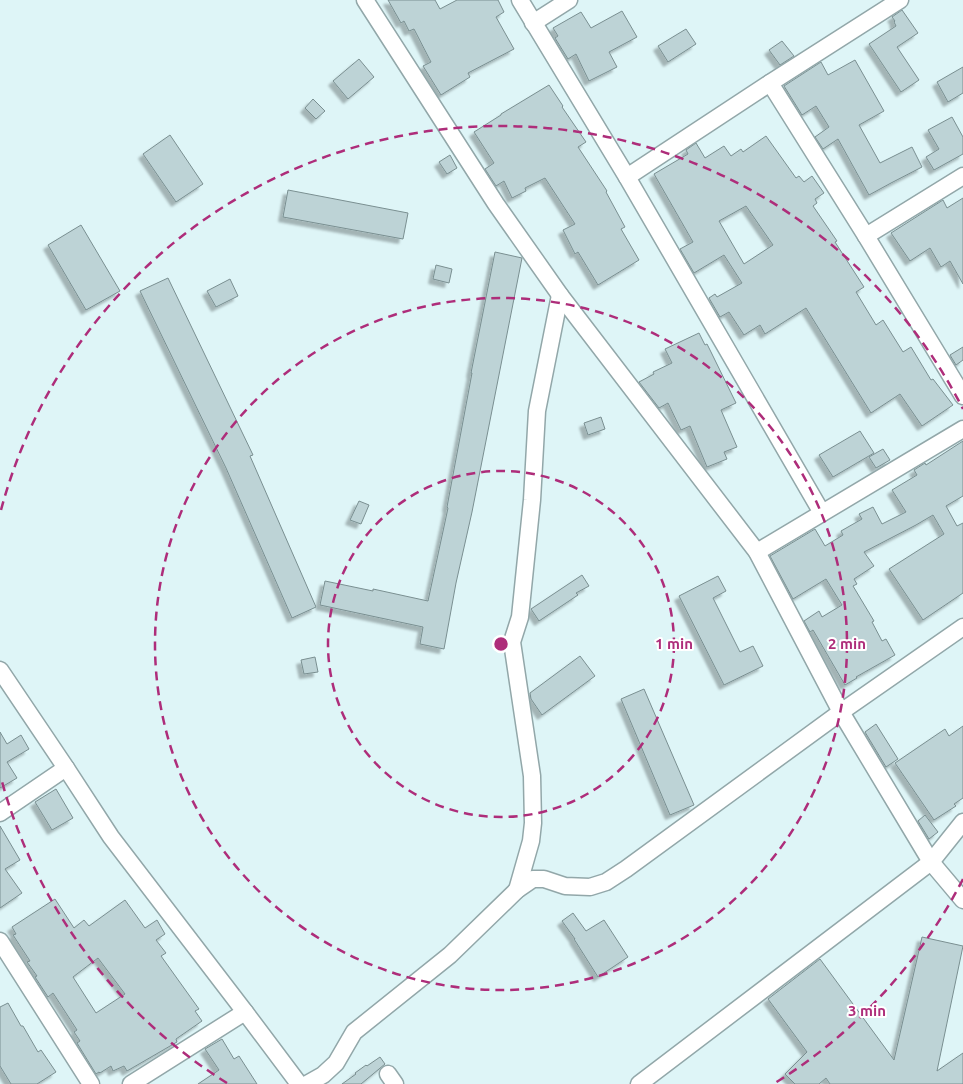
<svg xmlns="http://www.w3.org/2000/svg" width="963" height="1084" viewBox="0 0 963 1084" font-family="Ubuntu,sans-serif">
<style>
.building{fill:#bdd3d6;stroke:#7a8f91;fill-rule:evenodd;filter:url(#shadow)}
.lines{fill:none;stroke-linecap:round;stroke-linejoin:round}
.street-casing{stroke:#92a7a9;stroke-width:19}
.street{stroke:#fff;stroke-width:16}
.ring{fill:none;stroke:#ae2d7a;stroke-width:2.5;stroke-dasharray:9 6}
.centre{fill:#ae2d7a;stroke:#fff;stroke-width:2.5}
.ring-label{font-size:15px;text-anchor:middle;font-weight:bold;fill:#ae2d7a;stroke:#fff;stroke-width:4;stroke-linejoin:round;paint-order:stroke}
</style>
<defs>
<filter id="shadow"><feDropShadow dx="-4.5" dy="4.5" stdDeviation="1" flood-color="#0004"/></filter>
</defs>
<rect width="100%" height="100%" fill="#def5f7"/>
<!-- building -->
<g class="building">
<polygon points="388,0 435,0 440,9 457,0 498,0 504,12 496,17 514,49 468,73 470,77 441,95 423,66 431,62 414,29 409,31 404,21 401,23"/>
<polygon points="902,10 918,33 897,47 919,80 901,92 869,44 896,26 894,22 895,21 892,17"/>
<polygon points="622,11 637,37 609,52 617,67 589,81 576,54 568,59 555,38 558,36 553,28 581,12 591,28"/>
<polygon points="686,29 696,44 668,62 658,46"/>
<polygon points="782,41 794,56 780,65 769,50"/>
<polygon points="359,59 374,77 348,99 333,81"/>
<polygon points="855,60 884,111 859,125 880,163 912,147 922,167 891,183 869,195 838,139 823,149 815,137 829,127 816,106 802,115 784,86 821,62 828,75"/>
<polygon points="963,67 963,93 948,102 937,82"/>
<polygon points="549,85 563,106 562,107 586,142 578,147 607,191 606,192 625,227 621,229 639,260 598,285 578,252 575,254 563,230 575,224 545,178 525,188 526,191 512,198 504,181 496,186 485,169 494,163 474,132 501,115 501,114"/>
<polygon points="313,99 325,111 316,119 305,108"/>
<polygon points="952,117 963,137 963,154 934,170 926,157 939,149 928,130"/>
<polygon points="170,135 203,184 176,202 143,154"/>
<path d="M766 136 796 178 799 176 804 182 812 176 824 193 815 199 817 203 813 206 837 241 835 242 864 287 856 292 876 325 883 320 903 352 911 347 931 380 933 379 953 405 922 426 900 394 871 413 806 308 765 334 760 325 744 335 729 312 720 317 709 298 715 294 717 297 742 283 724 255 694 273 680 249 693 242 654 174 688 154 686 150 696 143 705 158 724 146 731 156 741 149 743 152ZM746 206 773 245 744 264 719 221Z"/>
<polygon points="450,155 457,168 447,174 439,162"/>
<polygon points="288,190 408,213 403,239 283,217"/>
<polygon points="963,198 963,284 950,261 941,267 930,248 910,261 891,233 943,200 947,208"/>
<polygon points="81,225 120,291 86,310 48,245"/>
<polygon points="495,252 522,258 472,512 456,583 444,649 420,644 423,627 320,605 325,581 373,591 373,589 428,601 448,508 447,507 472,373 471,373"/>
<polygon points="436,265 452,269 449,283 433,279"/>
<polygon points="168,278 253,455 250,456 316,607 292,618 226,468 140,291"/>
<polygon points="230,279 238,296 216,307 207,291"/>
<polygon points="699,333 705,345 707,344 711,352 736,403 721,410 737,447 724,452 727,459 707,467 690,426 681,430 668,403 659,408 639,382 654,374 653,372 672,363 665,349"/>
<polygon points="963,347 963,360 956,365 950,355"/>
<polygon points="601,417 605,429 588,435 584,423"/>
<polygon points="860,431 874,453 833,477 819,455"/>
<polygon points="963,441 963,496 946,506 957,526 963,523 963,593 923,620 889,569 944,534 933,515 916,525 864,552 874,566 854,579 857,584 853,586 874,621 872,622 882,641 886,639 895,655 856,677 857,678 845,685 813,630 810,632 804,621 819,611 822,617 842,605 826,579 793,599 770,556 815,529 825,546 843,535 841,531 862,519 859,514 873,507 882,524 906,512 892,490 917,475 914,470 925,463 926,465"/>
<polygon points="883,449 890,460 876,468 869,457"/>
<polygon points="359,501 369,505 361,524 350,520"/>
<polygon points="582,575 589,586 576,593 578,595 539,621 531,609"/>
<polygon points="718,576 726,591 713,598 740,652 753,646 763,666 724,685 679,596"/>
<polygon points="580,656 595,676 542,715 531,699 530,693"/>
<polygon points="315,657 318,672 304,674 301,660"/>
<polygon points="644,689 694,805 670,815 621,699"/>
<polygon points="876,724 898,759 886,767 865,732"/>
<polygon points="963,726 963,798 954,804 956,806 934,820 895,763 945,729 949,736"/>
<polygon points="0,732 7,744 21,735 29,749 7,762 17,778 0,788"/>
<polygon points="56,789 73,818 52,830 35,802"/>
<polygon points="925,815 938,832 929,839 918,821"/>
<polygon points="0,826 20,860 5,869 22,893 0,908"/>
<path d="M55 899 74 928 84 920 89 926 125 900 145 928 157 920 165 934 156 940 166 953 161 956 199 1009 195 1011 202 1021 176 1039 177 1042 127 1071 124 1066 113 1071 111 1066 100 1073 99 1072 96 1074 77 1043 80 1041 74 1032 77 1030 53 993 48 997 35 977 37 976 27 962 30 961 13 935 16 934 12 927ZM98 958 125 994 96 1013 73 977Z"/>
<polygon points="573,913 586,931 604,920 628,957 598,977 574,939 575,939 562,921"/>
<polygon points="922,937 963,946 937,1071 963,1053 963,1084 830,1084 826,1078 819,1084 795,1084 785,1074 807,1052 768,999 820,959 894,1060"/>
<polygon points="8,1003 21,1026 23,1026 38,1052 41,1050 56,1072 37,1084 11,1084 0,1066 0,1007"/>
<polygon points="222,1039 234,1059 239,1056 257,1084 198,1084 219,1070 205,1049"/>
<polygon points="380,1057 385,1064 361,1084 342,1084 356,1074 355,1073 366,1065 367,1066"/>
</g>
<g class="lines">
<defs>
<g id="street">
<polyline points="365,0 496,204 560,295 757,552 841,712 931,862 963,900"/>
<polyline points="520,0 627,177 822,513"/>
<polyline points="533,23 569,0"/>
<polyline points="770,83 866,236 963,396"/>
<polyline points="627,177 770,83 900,0"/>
<polyline points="866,236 963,176"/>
<polyline points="757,552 963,429"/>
<polyline points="0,670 66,768 111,837 245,1012 299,1084"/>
<polyline points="0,813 66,768"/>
<polyline points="517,890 531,841 533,823 532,776 512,642 520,617 532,500 537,411 560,295"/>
<polyline points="0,941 91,1084"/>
<polyline points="388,1074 395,1084"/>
<polyline points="131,1084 245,1012"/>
<polyline points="307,1084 323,1075 336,1063 354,1032 450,955 517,890 533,879 544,879 565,886 590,887 606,882 626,869 841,712 963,627"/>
<polyline points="639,1084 931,862 963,822"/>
</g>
</defs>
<!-- street casing -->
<use href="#street" class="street-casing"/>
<!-- street -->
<use href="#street" class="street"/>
</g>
<!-- distance rings -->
<g class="ring">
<circle cx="501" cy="644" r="173"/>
<circle cx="501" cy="644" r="346"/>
<path d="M963 879A518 518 0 0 1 775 1083M227 1083A518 518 0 0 1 1 778M1 510A518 518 0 0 1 963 409"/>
</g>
<circle cx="501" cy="644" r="8" class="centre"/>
<g class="ring-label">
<text x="674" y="649">1 min</text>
<text x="847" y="649">2 min</text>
<text x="867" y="1016">3 min</text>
</g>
</svg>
